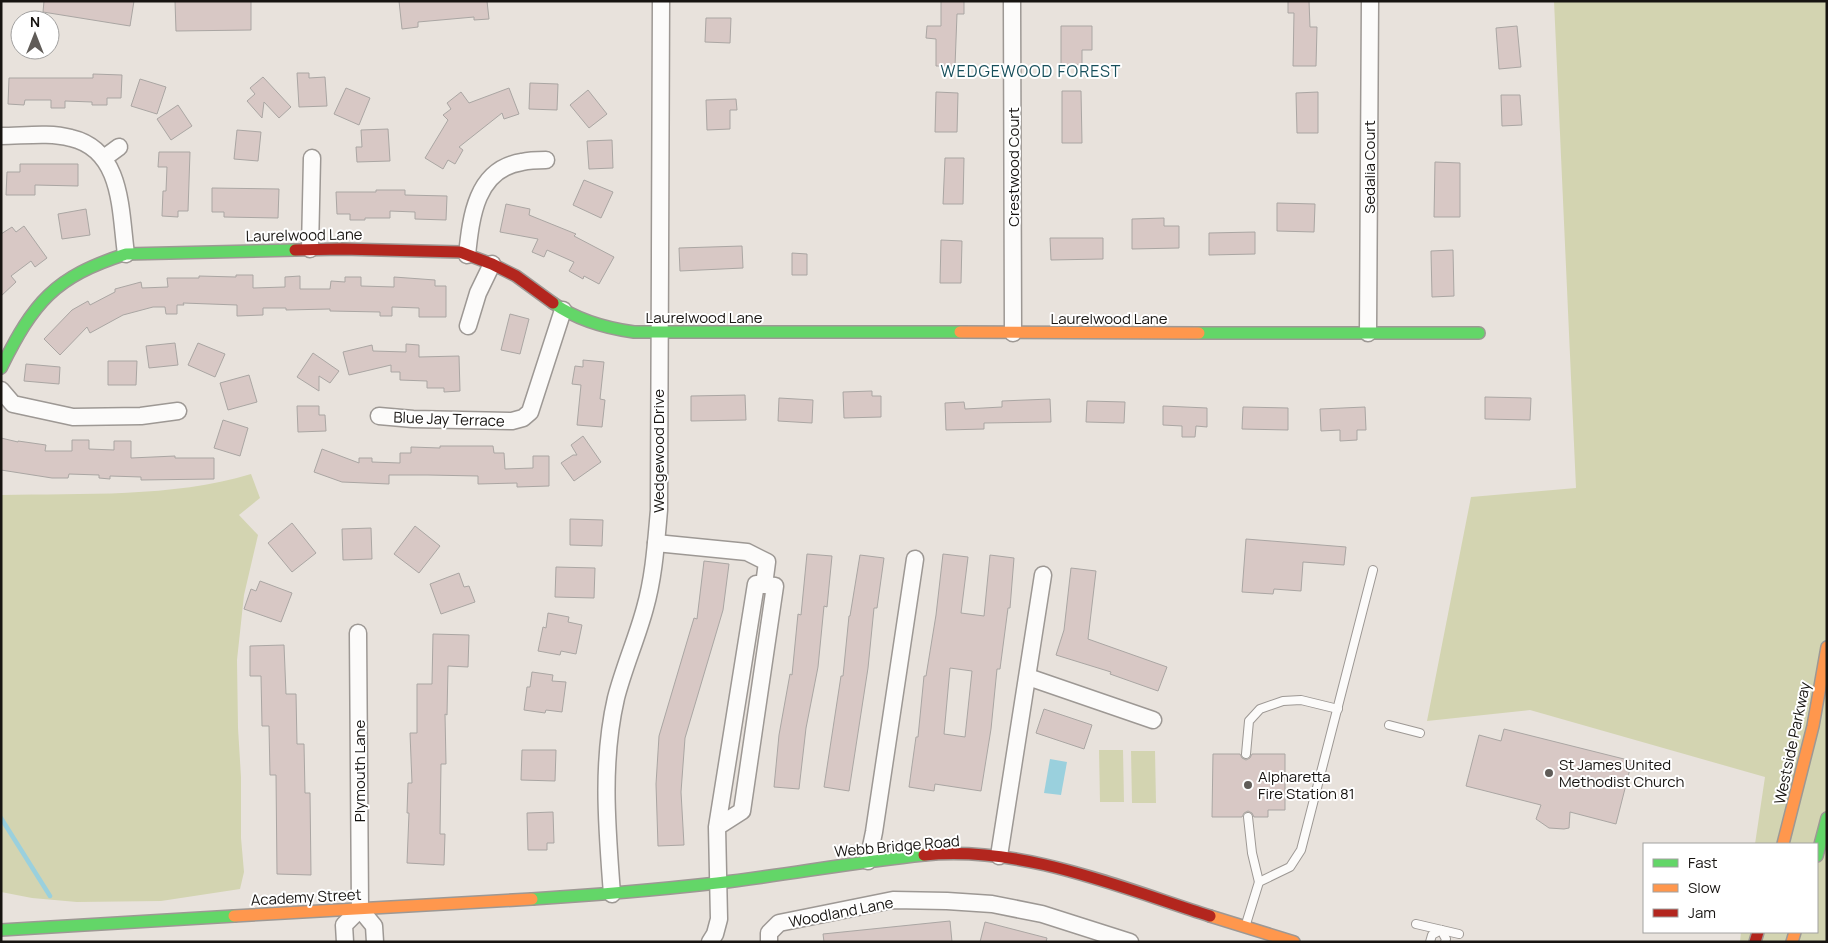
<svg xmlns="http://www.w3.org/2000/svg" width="1828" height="943" viewBox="0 0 1828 943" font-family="Manrope,sans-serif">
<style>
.green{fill:#d3d4b1}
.water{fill:#9ad0dd}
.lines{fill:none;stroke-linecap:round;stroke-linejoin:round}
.stream{stroke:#9ad0dd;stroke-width:4.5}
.building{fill:#d8c8c5;stroke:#aaa6a3;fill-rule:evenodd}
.lane-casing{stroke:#9d9894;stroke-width:10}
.street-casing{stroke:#9d9894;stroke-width:19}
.fast-casing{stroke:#9d9894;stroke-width:14}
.slow-casing{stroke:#9d9894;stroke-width:14}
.jam-casing{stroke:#9d9894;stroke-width:14}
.lane{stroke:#fcfbfa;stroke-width:8}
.street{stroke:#fcfbfa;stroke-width:16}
.fast{stroke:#63d668;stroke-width:11}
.slow{stroke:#ff974d;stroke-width:11}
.jam{stroke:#b3261e;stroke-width:11}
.poi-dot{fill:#605c58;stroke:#fff;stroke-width:2}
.labels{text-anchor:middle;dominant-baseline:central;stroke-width:4;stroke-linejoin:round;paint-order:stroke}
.street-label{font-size:15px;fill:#171411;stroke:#fff}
.poi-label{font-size:15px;fill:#171411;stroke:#fff;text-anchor:start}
.neighbourhood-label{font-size:16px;letter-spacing:1px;fill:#174f5b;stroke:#fff}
</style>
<rect width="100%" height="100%" fill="#e8e2dc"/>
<!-- green -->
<g class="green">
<polygon points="1554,1 1827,1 1827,942 1740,942 1741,932 1817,932 1817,844 1755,844 1765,777 1530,710 1427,721 1471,497 1576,488"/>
<path d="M251 474 260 498 239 515 258 535 244 595 237 660 238 728 241 777V838L244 872 240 889 161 901 77 902 32 898 1 892V495C84 493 171 498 251 474Z"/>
<polygon points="1099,750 1123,750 1124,802 1100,802"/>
<polygon points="1131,751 1155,751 1156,803 1132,803"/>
</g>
<!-- water -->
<polygon class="water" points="1050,759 1067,762 1061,795 1044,793"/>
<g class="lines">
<!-- stream -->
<polyline class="stream" points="1,818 50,896"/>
</g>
<!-- building -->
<g class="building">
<polygon points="44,1 134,1 130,26 43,12"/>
<polygon points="175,1 251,1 251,30 176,31"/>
<polygon points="399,1 487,1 489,19 474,20 474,17 418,22 418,27 402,29"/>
<polygon points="941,1 964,1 964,14 957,14 955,66 936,66 936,39 926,38 927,26 941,26"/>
<polygon points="1288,1 1309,1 1310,27 1317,27 1316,66 1293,66 1294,13 1288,13"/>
<polygon points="706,18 731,18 730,43 705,42"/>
<polygon points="1061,26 1092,26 1092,50 1082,50 1082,65 1061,65"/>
<polygon points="1517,26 1521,67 1499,69 1496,28"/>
<polygon points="297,73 309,73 309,78 325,77 327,106 299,107"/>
<polygon points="93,74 122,75 121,98 107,98 107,105 92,105 92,102 65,101 65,108 51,108 51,100 25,100 24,105 8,104 9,78 93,78"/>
<polygon points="263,77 291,107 279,118 264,102 262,118 247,101 255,94 250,88"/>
<polygon points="140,79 166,87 157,114 131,106"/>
<polygon points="530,83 558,84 557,110 529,109"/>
<polygon points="346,88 370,98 359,125 334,114"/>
<polygon points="509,88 519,114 504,119 502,113 459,147 463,150 455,164 448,160 443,169 425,158 448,120 443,115 451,109 447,103 461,92 469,103"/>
<polygon points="588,90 607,114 589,128 570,105"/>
<polygon points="1062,91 1081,91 1082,143 1062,143"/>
<polygon points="936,92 958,93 957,132 935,132"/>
<polygon points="1318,92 1318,133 1297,133 1296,93"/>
<polygon points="1501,95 1520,95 1522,125 1502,126"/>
<polygon points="736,99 737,110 730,110 730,129 707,130 706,100"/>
<polygon points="178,105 192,126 171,140 157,119"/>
<polygon points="388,129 390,161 357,162 356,147 362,147 361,130"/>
<polygon points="237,130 261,132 258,161 234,159"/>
<polygon points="612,140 613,168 589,169 587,141"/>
<polygon points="159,152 190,152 188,211 178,211 178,217 162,216 163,191 166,191 167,167 158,167"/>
<polygon points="945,158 964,158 963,204 943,204"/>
<polygon points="1435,162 1460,163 1460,217 1434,217"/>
<polygon points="20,164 78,164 78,186 35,185 35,195 6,195 7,172 20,172"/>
<polygon points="584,180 613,192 601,218 573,205"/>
<polygon points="212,188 279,189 278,218 224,217 224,212 212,212"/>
<polygon points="376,190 405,190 405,195 447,196 446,220 415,219 415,212 390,211 390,218 365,218 365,220 350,220 350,214 337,214 336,192 376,192"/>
<polygon points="1277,203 1315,204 1314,232 1277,231"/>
<polygon points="506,204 530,209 529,215 576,234 574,236 614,257 599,284 584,276 583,279 569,271 574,262 547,250 544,257 532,252 538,239 500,232"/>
<polygon points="86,209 90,235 62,239 58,214"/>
<polygon points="1164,218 1164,226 1179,226 1179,248 1132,249 1132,219"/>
<polygon points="24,226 47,258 35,267 31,261 11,276 16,282 1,296 1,234 12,227 16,232"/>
<polygon points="1255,232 1255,254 1209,255 1209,233"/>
<polygon points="1050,238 1103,238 1103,259 1051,260"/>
<polygon points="941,240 962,241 961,283 940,283"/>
<polygon points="742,246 743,268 680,271 679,248"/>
<polygon points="1453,250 1454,296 1432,297 1431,251"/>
<polygon points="792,253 807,254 807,275 792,275"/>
<polygon points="236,275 253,275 253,288 285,287 285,277 300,276 300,289 330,289 331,281 345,282 345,277 361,277 361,286 394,287 394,277 435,280 435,286 446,286 446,317 419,317 419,308 392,307 392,316 380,316 380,312 330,311 330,309 286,310 286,308 263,308 263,315 237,316 237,305 183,303 184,305 177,305 177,314 166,314 165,307 153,307 123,315 90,333 87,327 60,355 44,339 72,310 88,301 90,305 115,292 115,289 141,282 142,288 168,287 167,278 199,278 199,276 236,277"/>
<polygon points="510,314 529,319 520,354 501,350"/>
<polygon points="175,343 178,365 149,368 146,346"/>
<polygon points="198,343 225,354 215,377 188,365"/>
<polygon points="406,344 419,345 419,357 459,356 460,391 444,392 444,388 427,388 427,381 400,380 400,372 391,372 391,365 349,375 343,352 372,345 373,351 406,352"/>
<polygon points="313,353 339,371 330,383 319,376 319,391 297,377"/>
<polygon points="583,360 604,362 600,399 605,400 602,427 577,425 581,385 572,384 575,366 583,367"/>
<polygon points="108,361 137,361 136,385 108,385"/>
<polygon points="26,364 60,367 59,384 24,381"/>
<polygon points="249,375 257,402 228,410 220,383"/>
<polygon points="872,391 872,396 881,396 881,417 844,418 843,392"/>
<polygon points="745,395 746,420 691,421 691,396"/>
<polygon points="1485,397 1531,398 1530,420 1485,419"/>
<polygon points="779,398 813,400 812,423 778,421"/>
<polygon points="1050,399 1051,422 984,423 984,429 946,430 945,403 964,402 965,409 1002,407 1002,401"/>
<polygon points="1087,401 1125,402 1124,423 1086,422"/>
<polygon points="297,406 319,406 319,415 325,415 326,431 298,432"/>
<polygon points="1163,406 1207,408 1207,427 1196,426 1195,437 1182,437 1182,426 1163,425"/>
<polygon points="1243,407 1288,408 1288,430 1242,429"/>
<polygon points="1365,407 1366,430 1357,430 1357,440 1340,441 1340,430 1321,431 1320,409"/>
<polygon points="223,420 248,428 240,456 214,448"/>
<polygon points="583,436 601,462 574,481 561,463 573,455 577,455 571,445"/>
<polygon points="1,438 18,442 18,441 46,445 45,451 72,451 72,440 89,440 89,449 114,450 114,441 131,441 131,458 175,456 175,458 214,458 214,479 141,480 141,477 110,476 110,479 99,478 99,475 69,474 68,478 52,478 1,470"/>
<polygon points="440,446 493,446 494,453 504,453 505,469 533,468 533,456 549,456 549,486 517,487 517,483 478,484 478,476 428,475 389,475 389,484 342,482 314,472 322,449 359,463 359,458 372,458 372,462 400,463 400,453 411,453 411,447 440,448"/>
<polygon points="570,519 603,520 602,546 570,545"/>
<polygon points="292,523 316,553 292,572 268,543"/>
<polygon points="415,526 440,546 419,573 394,554"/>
<polygon points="371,528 372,559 343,560 342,529"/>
<polygon points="1246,539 1346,547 1344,565 1303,562 1301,591 1274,589 1273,594 1242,592"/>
<polygon points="807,554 832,556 827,607 824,606 818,667 806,728 799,789 774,787 779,735 790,674 792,675 798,614 801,615"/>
<path d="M943 554 968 557 961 613 984 616 990 555 1014 558 1010 608H1008L1000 669H997L991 729 981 791 935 784 934 791 909 787 916 737H918L924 676H926L936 615ZM950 668 972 671 965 737 944 734Z"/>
<polygon points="860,555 884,558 877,608 874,608 868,668 849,791 824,787 841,676 843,676 849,616 850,616"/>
<polygon points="704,561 729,564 723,610 685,738 681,792 684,845 658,846 656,784 659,736 694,618 697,619"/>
<polygon points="556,567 595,568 594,598 555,597"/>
<polygon points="1071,568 1096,571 1088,639 1167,667 1158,691 1110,674 1111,672 1056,655 1064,630"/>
<polygon points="459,573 464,587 469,586 475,602 441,614 430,584"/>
<polygon points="260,581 292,593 281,622 244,609 251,589 256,591"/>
<polygon points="548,613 569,617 568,622 582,625 576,654 561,651 560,655 538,651 543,627 546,628"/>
<polygon points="433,634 469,635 468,667 448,666 447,715 445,714 446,764 441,764 440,834 445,834 444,865 407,863 409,813 407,813 408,783 412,783 410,733 417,733 417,684 432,684"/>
<polygon points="284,645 286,694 296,694 297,744 304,744 305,793 310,793 311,875 277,874 276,775 270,775 269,726 262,726 261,676 250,676 250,646"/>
<polygon points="532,672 553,675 552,681 566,682 562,712 546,710 545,713 524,710 527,687 530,687"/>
<polygon points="1044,709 1092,725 1084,749 1036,733"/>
<polygon points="1504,729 1632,761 1616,824 1570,812 1569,828 1564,829 1549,828 1536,819 1541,805 1466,786 1479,735 1501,741"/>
<polygon points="522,750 556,750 555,781 521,780"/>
<polygon points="1213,754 1240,754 1242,758 1246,760 1250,758 1252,754 1285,754 1285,810 1268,810 1268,817 1254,817 1252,813 1248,811 1244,813 1242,817 1212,817"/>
<polygon points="553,812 554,843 547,843 547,850 528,850 527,813"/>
<polygon points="950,921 952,942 824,942 823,934"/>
<polygon points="985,922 1047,938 1046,942 980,942"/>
</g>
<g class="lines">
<defs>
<g id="lane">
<polyline points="1389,725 1420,733"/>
<polyline points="1246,754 1249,721 1260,709 1283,701 1301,700 1338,709"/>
<polyline points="1248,817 1252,853 1259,882"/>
<polyline points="1246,924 1259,882 1290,867 1301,850 1373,570"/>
<polyline points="1416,924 1459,934"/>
<polyline points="1441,930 1446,939 1445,942"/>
<polyline points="1430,942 1432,935 1441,930"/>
</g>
<g id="street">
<polyline points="1012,1 1013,333"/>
<path d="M1 136C23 136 49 132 71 138 123 150 120 211 126 254"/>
<polyline points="104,158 119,147"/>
<polyline points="310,249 312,158"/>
<path d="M467 255C471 217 476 169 522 162 530 160 538 160 546 160"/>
<polyline points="468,326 478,293 492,264"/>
<polyline points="1368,333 1370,1"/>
<polyline points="1,390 13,404 73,417 141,416 178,411"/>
<polyline points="379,416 413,419 512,421 523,418 530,412 563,310"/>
<polyline points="656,543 747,552 767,562 764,585"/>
<polyline points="358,633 360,909"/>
<polyline points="1028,677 1153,720"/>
<polyline points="999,856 1043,575"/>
<polyline points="868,861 874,832 915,559"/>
<path d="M612 894C607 828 601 763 616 698 624 667 637 638 645 608 654 576 656 543 659 510L661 1"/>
<polyline points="360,909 374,926 375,942"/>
<polyline points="345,942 344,925 360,909"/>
<polyline points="710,942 715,934 719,919 717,827 756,584 775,586 742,811 717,827"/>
<polyline points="769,942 769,933 779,923 893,900 947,901 992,904 1042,914 1130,942"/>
</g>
<g id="fast">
<path d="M553 303C577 320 605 328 634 332H960"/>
<polyline points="1199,333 1479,333"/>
<path d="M1 368C34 302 54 277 126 254L295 250"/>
<polyline points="1817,856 1827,818"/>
<path d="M532 899C594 895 655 890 717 883 786 875 854 862 924 855"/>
<polyline points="1,930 234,916"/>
</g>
<g id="slow">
<polyline points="960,332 1199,333"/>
<polyline points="1783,844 1813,726 1827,647"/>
<polyline points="234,916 532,899"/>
<polyline points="1210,916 1294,942"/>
<polyline points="1792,942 1795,932"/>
</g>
<g id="jam">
<polyline points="295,250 342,249 460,252 492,264 516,276 553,303"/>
<path d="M924 855C1021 845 1119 887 1210 916"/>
<polyline points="1755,942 1758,932"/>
</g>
</defs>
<!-- lane casing -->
<use href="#lane" class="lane-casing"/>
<!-- street casing -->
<use href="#street" class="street-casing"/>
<!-- fast casing -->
<use href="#fast" class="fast-casing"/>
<!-- slow casing -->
<use href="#slow" class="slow-casing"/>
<!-- jam casing -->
<use href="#jam" class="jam-casing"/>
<!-- lane -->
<use href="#lane" class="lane"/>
<!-- street -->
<use href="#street" class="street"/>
<!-- fast -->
<use href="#fast" class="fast"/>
<!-- slow -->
<use href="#slow" class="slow"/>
<!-- jam -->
<use href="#jam" class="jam"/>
</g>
<!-- markers -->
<g class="poi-dot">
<circle cx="1549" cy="773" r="5"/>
<circle cx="1248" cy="785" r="5"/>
</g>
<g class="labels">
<!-- street labels -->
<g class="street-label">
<text transform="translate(1013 167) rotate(-90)">Crestwood Court</text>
<text transform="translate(1369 167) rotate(-90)">Sedalia Court</text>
<text transform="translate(304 235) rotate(-1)">Laurelwood Lane</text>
<text x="704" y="317">Laurelwood Lane</text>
<text x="1109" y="318">Laurelwood Lane</text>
<text transform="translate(449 419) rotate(2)">Blue Jay Terrace</text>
<text transform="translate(658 451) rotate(-90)">Wedgewood Drive</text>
<text transform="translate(1792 743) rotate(-78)">Westside Parkway</text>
<text transform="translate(359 771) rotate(-90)">Plymouth Lane</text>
<text transform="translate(897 846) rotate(-5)">Webb Bridge Road</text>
<text transform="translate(306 897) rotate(-3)">Academy Street</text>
<text transform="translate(841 912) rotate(-11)">Woodland Lane</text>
</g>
<!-- poi labels -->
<g class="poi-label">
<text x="1559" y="764">St James United<tspan x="1559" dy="17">Methodist Church</tspan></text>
<text x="1258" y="776">Alpharetta<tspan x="1258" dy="17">Fire Station 81</tspan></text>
</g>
<!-- neighbourhood labels -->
<g class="neighbourhood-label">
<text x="1031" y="71">WEDGEWOOD FOREST</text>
</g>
</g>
<!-- border -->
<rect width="1828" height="943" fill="none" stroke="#171411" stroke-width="5"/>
<!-- legend -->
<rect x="1643" y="843" width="175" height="90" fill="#ffffff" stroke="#a2a1a0"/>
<rect x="1653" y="859" width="25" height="8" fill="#63d668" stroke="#a2a1a0"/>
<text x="1688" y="868" font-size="15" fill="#171411">Fast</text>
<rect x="1653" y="884" width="25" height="8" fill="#ff974d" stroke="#a2a1a0"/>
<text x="1688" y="893" font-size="15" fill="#171411">Slow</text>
<rect x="1653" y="909" width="25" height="8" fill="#b3261e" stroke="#a2a1a0"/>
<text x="1688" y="918" font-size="15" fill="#171411">Jam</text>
<!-- north arrow -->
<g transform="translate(35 35)"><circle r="24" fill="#ffffff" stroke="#a2a1a0"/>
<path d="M0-4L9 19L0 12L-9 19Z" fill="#605c58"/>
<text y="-8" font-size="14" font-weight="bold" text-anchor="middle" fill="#171411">N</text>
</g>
</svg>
